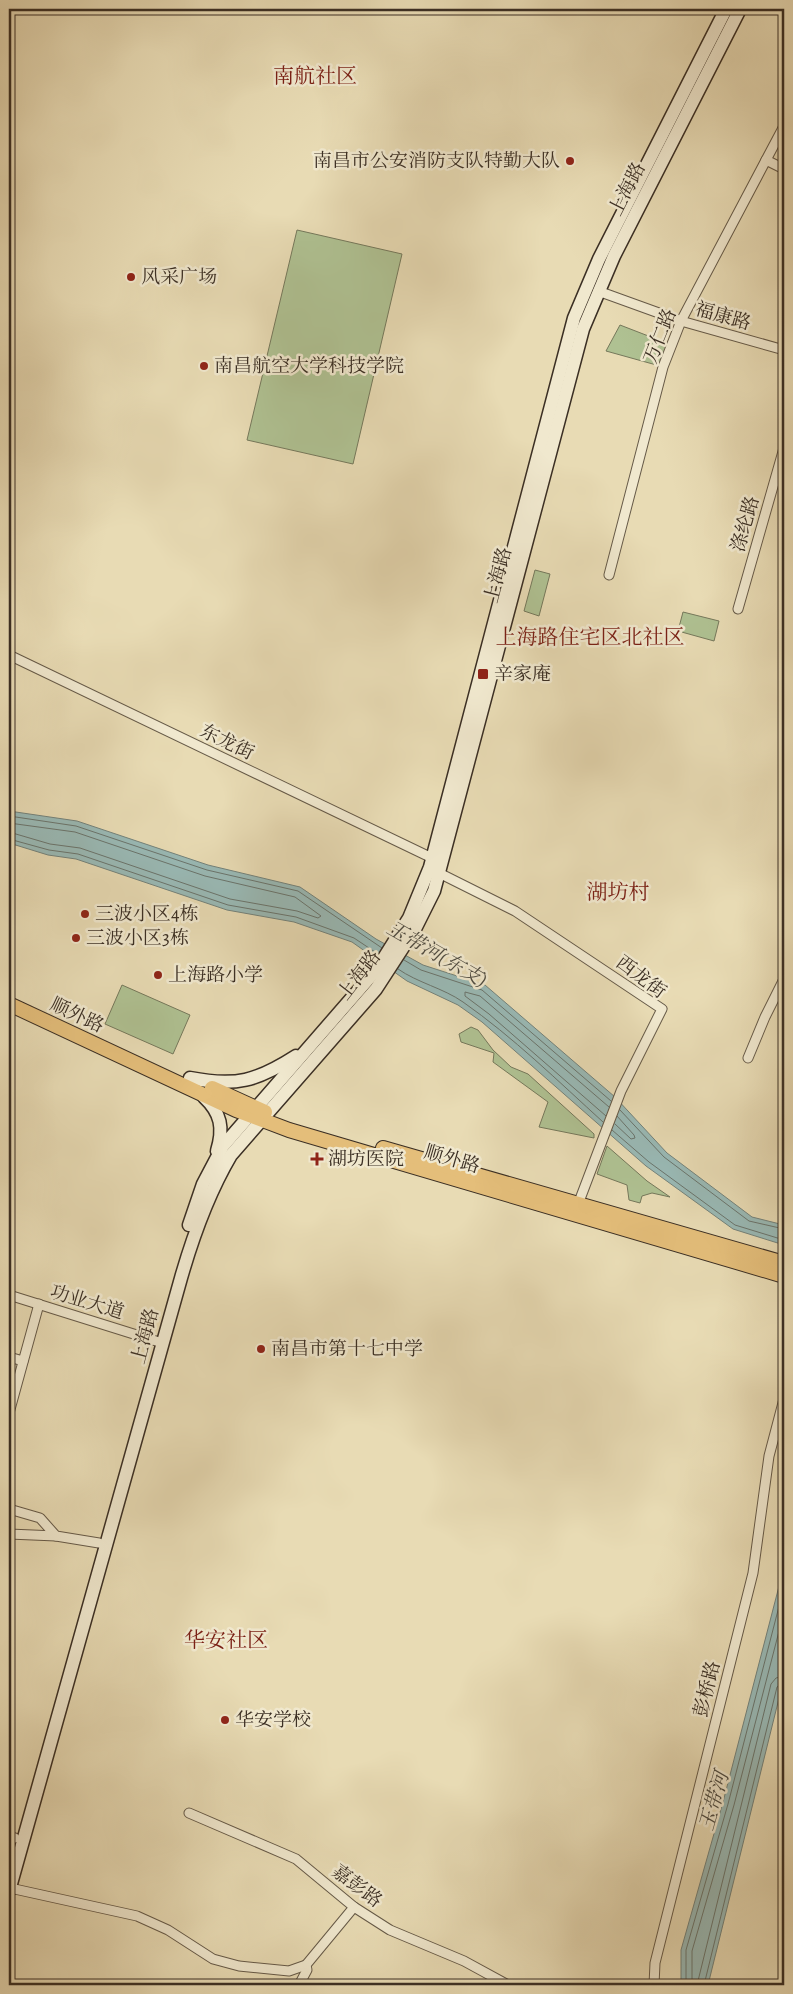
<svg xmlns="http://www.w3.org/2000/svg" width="793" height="1994" viewBox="0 0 793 1994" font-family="Alegreya,'Noto Serif SC',serif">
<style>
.green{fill:#afc192;stroke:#75785b}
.water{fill:#99b9b5;stroke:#73827b}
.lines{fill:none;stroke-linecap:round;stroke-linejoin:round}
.shore{stroke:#6a746c;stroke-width:1}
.minor-casing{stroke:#665a48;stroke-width:11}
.secondary-casing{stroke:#3b2f24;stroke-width:15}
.primary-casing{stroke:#3b2f24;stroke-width:16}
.minor{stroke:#f0e8ce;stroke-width:9}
.secondary{stroke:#f0e8ce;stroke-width:12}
.primary{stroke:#e4be7a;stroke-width:14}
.poi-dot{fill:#8f2418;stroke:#f0e8ce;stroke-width:2}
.labels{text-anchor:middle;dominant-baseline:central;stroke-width:5;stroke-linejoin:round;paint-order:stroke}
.poi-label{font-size:19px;fill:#3b2f24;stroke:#f0e8ce;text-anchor:start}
.street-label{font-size:19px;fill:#3b2f24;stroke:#f0e8ce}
.water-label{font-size:20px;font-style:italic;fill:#4e4b41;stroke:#f0e8ce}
.quarter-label{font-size:21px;fill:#7a1f14;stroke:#f0e8ce}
</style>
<rect width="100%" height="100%" fill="#e8dbb4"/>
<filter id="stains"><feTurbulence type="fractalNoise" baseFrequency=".004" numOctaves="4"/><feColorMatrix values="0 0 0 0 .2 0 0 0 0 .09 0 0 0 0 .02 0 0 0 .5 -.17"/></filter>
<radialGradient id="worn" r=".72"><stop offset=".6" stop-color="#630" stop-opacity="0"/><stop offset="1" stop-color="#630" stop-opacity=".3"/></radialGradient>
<!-- green -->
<g class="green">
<polygon points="297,230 402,254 353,464 247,440"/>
<polygon points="620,325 669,344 660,366 606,351"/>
<polygon points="535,570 550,574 539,616 524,611"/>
<polygon points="683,612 719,621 714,641 678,631"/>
<polygon points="122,985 190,1015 173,1054 105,1024"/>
<polygon points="471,1027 478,1030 493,1050 511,1067 528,1074 594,1134 594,1138 539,1127 548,1102 493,1062 494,1053 461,1042 459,1034"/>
<polygon points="607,1146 647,1181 670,1197 652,1193 642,1196 640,1203 629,1200 627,1185 597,1174"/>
</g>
<!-- water -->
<g class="water">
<polygon points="9,811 77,821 208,865 300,887 376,939 423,965 485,985 615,1097 667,1153 752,1217 784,1225 784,1245 733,1229 646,1166 482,1022 458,1005 407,981 352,942 294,922 227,910 76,859 48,855 9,843"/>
<polygon points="784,1567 784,1678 708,1985 681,1985 681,1950 723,1802"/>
</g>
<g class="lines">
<!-- shore -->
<g class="shore">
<polyline points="9,816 76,826 207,870 298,891 382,948"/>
<polyline points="9,823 75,832 205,876 295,897 321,916 318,918 297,911 230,899 80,848 50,844 9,832"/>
<polyline points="9,839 49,850 78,854 228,905 296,917 354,938 378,954"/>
<polyline points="404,960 421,970 482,990 611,1101"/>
<path d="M398 969C418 983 443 988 463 1002 513 1037 558 1081 603 1122"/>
<polyline points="620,1110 664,1157 749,1221 784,1229"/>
<polyline points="606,1116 489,1014 465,996 465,992 480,996 609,1107"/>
<polyline points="615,1124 631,1139 635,1138 634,1135 617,1116"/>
<polyline points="612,1130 649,1162 735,1225 784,1240"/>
<polyline points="686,1985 686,1950 728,1804 784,1587"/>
<polyline points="692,1985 692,1951 734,1805 784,1612"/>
<polyline points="697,1985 771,1684 776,1678 784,1676"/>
<polyline points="704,1985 777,1687 784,1682"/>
</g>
<defs>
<g id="minor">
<polyline points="766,160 784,169"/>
<polyline points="598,291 681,321 784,350"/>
<polyline points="609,575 663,367 681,321 784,126"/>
<polyline points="738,609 784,448"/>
<polyline points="9,655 432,858"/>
<polyline points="439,873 515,911 662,1009 621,1091 577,1207"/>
<polyline points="748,1058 765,1017 784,979"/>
<polyline points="9,1295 156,1341"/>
<polyline points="9,1357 23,1361"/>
<polyline points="9,1413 39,1304"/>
<polyline points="9,1509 40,1518 56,1536 99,1543"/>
<polyline points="9,1534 56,1536"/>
<polyline points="189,1813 296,1859 354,1907 390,1930 464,1961 508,1985"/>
<polyline points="9,1836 15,1838"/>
<polyline points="10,1888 137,1916 168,1930 213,1959 239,1966 289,1971 306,1965 354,1907"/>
<polyline points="299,1985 307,1970 306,1965"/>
<polyline points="654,1985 655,1963 753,1573 769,1456 784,1399"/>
</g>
<g id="secondary">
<path d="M190 1078C236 1087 257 1081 296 1056"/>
<path d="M204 1097C221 1113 224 1128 217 1151"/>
<polyline points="189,1225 203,1184 223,1146 377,969 409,918 430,867 574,318 599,259 726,9"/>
<path d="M9 1891 181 1278C193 1236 208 1194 231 1155L376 989 415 929 434 891 583 329 614 256 740 9"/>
</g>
<g id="primary">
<polyline points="9,1004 236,1110 289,1130 784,1276"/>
<polyline points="212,1088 265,1112"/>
<polyline points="383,1148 784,1263"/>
</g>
</defs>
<!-- minor casing -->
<use href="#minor" class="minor-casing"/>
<!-- secondary casing -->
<use href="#secondary" class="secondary-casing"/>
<!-- primary casing -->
<use href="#primary" class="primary-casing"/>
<!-- minor -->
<use href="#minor" class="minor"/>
<!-- secondary -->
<use href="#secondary" class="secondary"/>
<!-- primary -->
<use href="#primary" class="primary"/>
</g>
<!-- markers -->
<g class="poi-dot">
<circle cx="570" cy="161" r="5"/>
<circle cx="131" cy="277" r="5"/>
<circle cx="204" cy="366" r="5"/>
<rect x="477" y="668" width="12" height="12" rx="2.5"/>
<circle cx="85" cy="914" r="5"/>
<circle cx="76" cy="938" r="5"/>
<circle cx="158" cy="975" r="5"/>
<path d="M314.5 1151.5h5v5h5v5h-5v5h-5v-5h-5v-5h5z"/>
<circle cx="261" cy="1349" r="5"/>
<circle cx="225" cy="1720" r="5"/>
</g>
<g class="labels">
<!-- poi labels -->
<g class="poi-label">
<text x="560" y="161" text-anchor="end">南昌市公安消防支队特勤大队</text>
<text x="141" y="277">风采广场</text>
<text x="214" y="366">南昌航空大学科技学院</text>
<text x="494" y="674">辛家庵</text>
<text x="95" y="914">三波小区4栋</text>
<text x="86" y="938">三波小区3栋</text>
<text x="168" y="975">上海路小学</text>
<text x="328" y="1159">湖坊医院</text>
<text x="271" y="1349">南昌市第十七中学</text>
<text x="235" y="1720">华安学校</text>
</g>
<!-- street labels -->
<g class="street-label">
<text transform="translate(627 189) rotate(-63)">上海路</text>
<text transform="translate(723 316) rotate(16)">福康路</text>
<text transform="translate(660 336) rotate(-68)">万仁路</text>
<text transform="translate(745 524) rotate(-74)">涤纶路</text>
<text transform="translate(498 575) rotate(-75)">上海路</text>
<text transform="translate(227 742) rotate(26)">东龙街</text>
<text transform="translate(359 975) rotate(-52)">上海路</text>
<text transform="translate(641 977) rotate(37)">西龙街</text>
<text transform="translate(77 1015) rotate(25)">顺外路</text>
<text transform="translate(452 1159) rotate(16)">顺外路</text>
<text transform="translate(87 1302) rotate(17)">功业大道</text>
<text transform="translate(145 1336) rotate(-75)">上海路</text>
<text transform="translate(707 1689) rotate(-76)">彭桥路</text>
<text transform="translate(357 1886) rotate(37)">嘉彭路</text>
</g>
<!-- water labels -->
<g class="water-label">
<text transform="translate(437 954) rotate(30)">玉带河(东支)</text>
<text transform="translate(714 1801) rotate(-74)">玉带河</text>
</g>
<!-- quarter labels -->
<g class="quarter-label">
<text x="315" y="76">南航社区</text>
<text x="590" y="637">上海路住宅区北社区</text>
<text x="618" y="892">湖坊村</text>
<text x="226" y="1640">华安社区</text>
</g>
</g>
<!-- margin -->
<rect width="793" height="1994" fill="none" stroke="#e8dbb4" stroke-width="30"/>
<rect x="10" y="10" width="773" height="1974" fill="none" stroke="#3b2f24" stroke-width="2.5"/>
<rect x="15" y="15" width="763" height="1964" fill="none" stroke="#3b2f24"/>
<rect width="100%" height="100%" filter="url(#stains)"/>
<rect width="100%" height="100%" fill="url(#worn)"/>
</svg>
